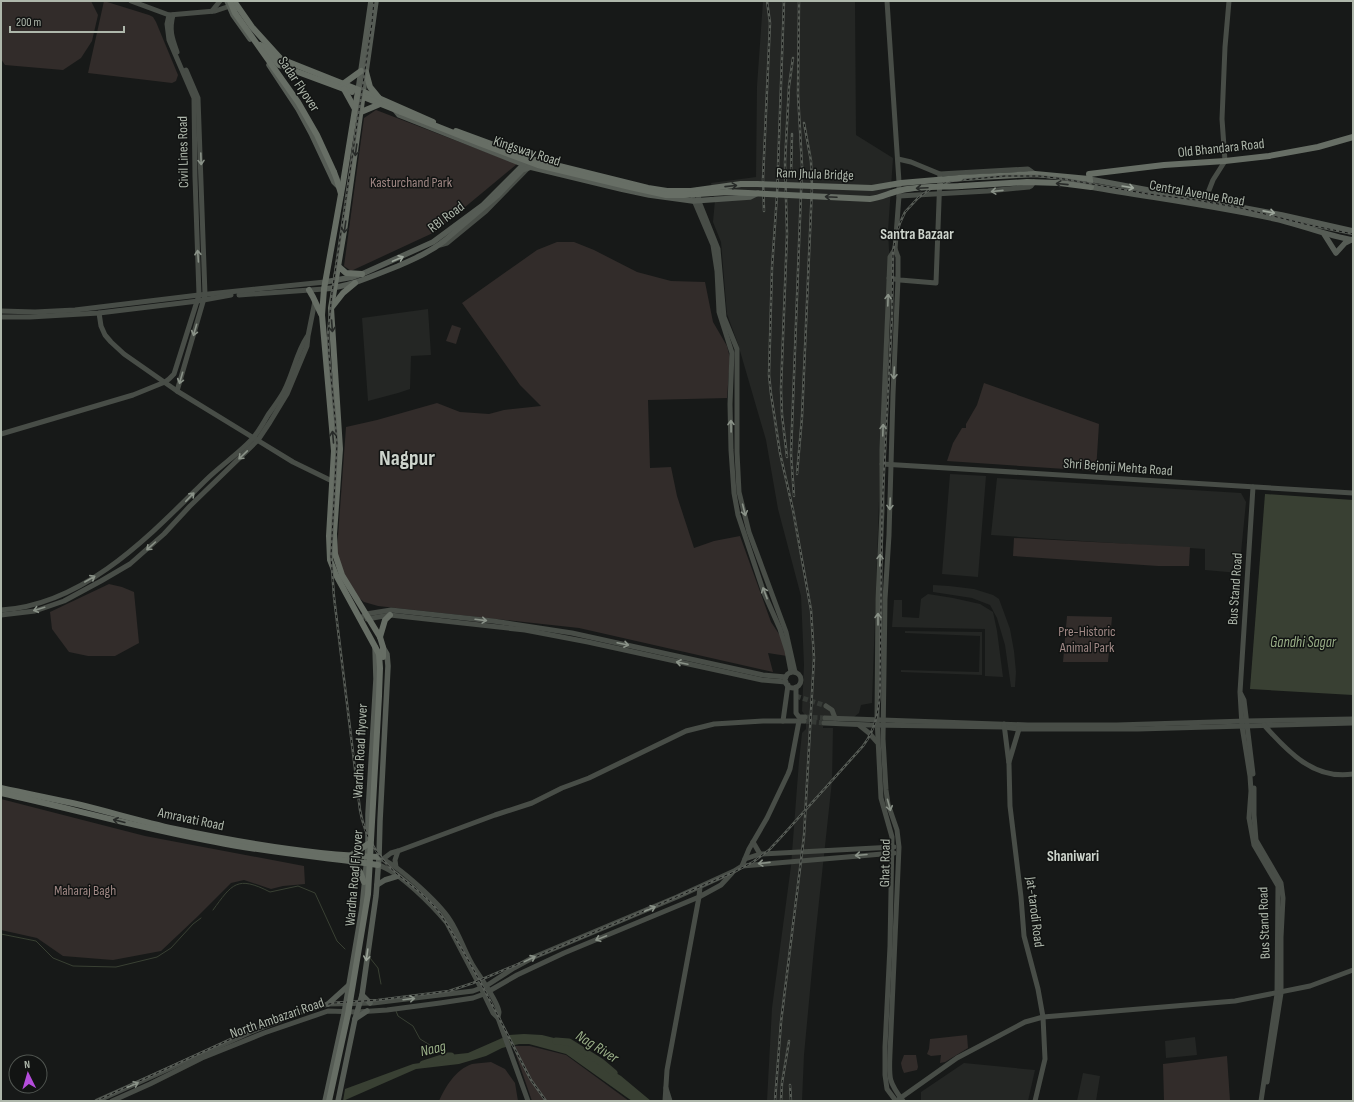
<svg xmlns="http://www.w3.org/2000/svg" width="1354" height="1102" viewBox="0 0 1354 1102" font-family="'Sofia Sans Condensed',sans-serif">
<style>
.built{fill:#242624}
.green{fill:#322c2a}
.water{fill:#394033}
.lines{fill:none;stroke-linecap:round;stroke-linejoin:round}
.stream{stroke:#394033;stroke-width:1}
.river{stroke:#394033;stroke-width:7}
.secondary-tunnel{stroke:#353935;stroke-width:5;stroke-dasharray:5 2.5;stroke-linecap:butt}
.secondary{stroke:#484d47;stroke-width:5}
.primary{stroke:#565c55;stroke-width:5.5}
.highway{stroke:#676e65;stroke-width:6}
.rail-casing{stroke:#575c56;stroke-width:2.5}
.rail{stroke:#121413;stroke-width:1;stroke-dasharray:3;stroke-linecap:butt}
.primary-bridge{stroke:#565c55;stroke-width:5.5}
.highway-bridge{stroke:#676e65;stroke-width:6}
.oneway{stroke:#272a28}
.oneway2{stroke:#8a9288}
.oneway3{stroke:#9ca59a}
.labels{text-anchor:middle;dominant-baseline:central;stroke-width:3;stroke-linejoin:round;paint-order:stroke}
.street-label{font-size:14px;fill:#aeb7ab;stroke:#121413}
.park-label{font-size:14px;fill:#a08885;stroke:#121413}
.neighbourhood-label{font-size:15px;font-weight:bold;fill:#cdd4cc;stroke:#121413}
.water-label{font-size:15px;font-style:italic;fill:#99ae87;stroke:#121413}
.town-label{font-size:22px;font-weight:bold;fill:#cdd4cc;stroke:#121413}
</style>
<rect width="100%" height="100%" fill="#171918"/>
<!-- built -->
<g class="built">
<polygon points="763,1 855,1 856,135 893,158 888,231 890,267 883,387 872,703 861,705 859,713 854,717 824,718 823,728 833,728 832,781 814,948 804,1055 802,1101 767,1101 772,1008 791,866 799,761 802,733 806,729 806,717 802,711 804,665 801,596 778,509 766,440 738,344 727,314 721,242 713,222 715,200 711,183 756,177 757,86"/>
<polygon points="428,309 431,355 411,356 410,389 398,393 368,401 362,318"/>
<polygon points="950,474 986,476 978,577 942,574"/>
<polygon points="997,478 1241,493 1246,502 1239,573 1205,570 1205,549 991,535"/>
<polygon points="933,585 949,586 974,589 993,595 999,599 1010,629 1014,651 1016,672 1015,687 1011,687 1005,645 997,618 990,605 972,598 933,592"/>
<polygon points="928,594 953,598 980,604 993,612 997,631 1003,677 985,676 985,629 892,627 894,600 902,600 902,617 919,618 921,599"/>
<polygon points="905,631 982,632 982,675 901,672 901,670 979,672 980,636 905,633"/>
<polygon points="1195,1037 1197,1055 1166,1058 1165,1041"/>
<polygon points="964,1063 1035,1070 1028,1101 921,1101 921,1092"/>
<polygon points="1083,1073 1100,1076 1096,1101 1077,1101"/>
</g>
<!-- green -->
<g class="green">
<polygon points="1,1 91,1 98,15 92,41 81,58 63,70 5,65 1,59"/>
<polygon points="104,1 149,15 153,17 156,22 178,75 176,81 172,83 88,73"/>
<polygon points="376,110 517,164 435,232 351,271 344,266 364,118"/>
<polygon points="557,242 574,242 594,250 637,272 671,281 705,282 713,322 727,346 730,358 727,398 648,400 650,468 671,467 677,496 694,548 714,541 740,536 771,622 781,637 787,656 768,653 773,672 579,628 378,606 364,602 352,592 338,562 337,550 346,427 377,420 437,403 460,412 489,414 504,410 541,406 520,385 462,303 537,250"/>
<polygon points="452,325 461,328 456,344 446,341"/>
<polygon points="984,383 1099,424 1096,471 947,461 953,443 962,428 966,428 966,424 977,405"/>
<polygon points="1014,538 1190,547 1189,566 1158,566 1013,556"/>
<polygon points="109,584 122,587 134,592 139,643 115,656 88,656 69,652 52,629 50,612"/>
<polygon points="1067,616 1112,617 1108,662 1063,662"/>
<polygon points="1,799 145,836 304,866 305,884 283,886 271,889 244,880 231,883 197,917 161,951 113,960 63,956 37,938 1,930"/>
<polygon points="967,1035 968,1048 945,1062 940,1063 941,1055 931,1056 927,1054 929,1049 930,1039"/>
<polygon points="513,1046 530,1046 566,1055 629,1101 532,1101"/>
<polygon points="904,1055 916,1055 918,1067 917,1070 904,1073 902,1068 901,1063"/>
<polygon points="1227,1056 1230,1101 1164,1101 1163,1064"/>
<path d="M491 1062 505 1069 515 1083 518 1101H439C446 1086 455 1070 472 1064 477 1063 485 1063 491 1062Z"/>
</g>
<!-- water -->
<g class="water">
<polygon points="1265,494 1353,500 1353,695 1250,689"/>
<polygon points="524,1034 542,1035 562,1040 621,1076 651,1101 632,1101 566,1054 529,1044 519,1044 502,1048 486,1056 459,1064 416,1069 343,1101 345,1089 413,1064 434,1061 449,1055 468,1053 509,1035"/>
</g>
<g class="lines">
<!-- stream -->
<g class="stream">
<path d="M213 910C232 884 237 875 270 892L298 886 315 893 337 941 345 949"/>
<polyline points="1,934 36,941 53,958 73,966 116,967 157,957 171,948 193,924 201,918"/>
<polyline points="370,958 378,968 381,984"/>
<polyline points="396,1011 398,1016 413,1026 420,1039 448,1056"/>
</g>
<!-- river -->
<g class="river">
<polyline points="556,1041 569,1042 601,1062 614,1073"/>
<polyline points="423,1064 448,1056 451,1056"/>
</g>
<!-- secondary-tunnel -->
<g class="secondary-tunnel">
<polyline points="796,696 826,706"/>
<polyline points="805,717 825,718"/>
<polyline points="804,721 824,723"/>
</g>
<!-- secondary -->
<g class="secondary">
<polyline points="131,1 169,15 215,11 233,5"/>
<path d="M887 1 899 182V196L895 249 898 257V279L893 394 889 535 885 599 883 739 886 790 888 804 897 830 899 847 890 1053C889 1078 888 1081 903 1101"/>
<polyline points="212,11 220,1"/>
<path d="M173 15C169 30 172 38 177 52"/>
<polyline points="898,159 911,162 940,174 1028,169 1035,174"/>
<polyline points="697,190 700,204 718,249 724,317 737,349 737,452 739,492 749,532 786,632 795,672"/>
<polyline points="899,196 988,191 1029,187 1031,186 1034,182"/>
<polyline points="693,198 713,245 717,271 719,312 732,353 730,404 731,450 734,493 738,515 764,593 780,629 787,651 791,672"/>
<polyline points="1204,203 1213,180 1225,161 1222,119 1225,47 1229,1"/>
<polyline points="440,245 447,243 486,211 529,167"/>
<polyline points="895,249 890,257 882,449 882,511 878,599 877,719 881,798 892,837 890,946 885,1047 885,1075 887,1089 896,1101"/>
<polyline points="889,278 900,280 936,283 940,174"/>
<polyline points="239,295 324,289"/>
<polyline points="1,311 35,312 75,310 199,295 325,282"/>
<polyline points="99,313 101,326 105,335 111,342 124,354 177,391 293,462 332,481"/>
<polyline points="1,317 30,317 99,313 198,301 231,295"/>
<polyline points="177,391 205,295 198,98 186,70"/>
<polyline points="1,434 133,395 165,382 169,379 174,374 199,295 195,177 194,98 169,40 167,24 169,15"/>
<polyline points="882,464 1353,493"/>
<polyline points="1253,487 1240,692 1242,726 1250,776 1251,791 1249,818 1254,845 1278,886 1277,994 1261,1101"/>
<path d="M1 610C85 605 150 535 206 480 220 466 241 452 253 438 259 431 264 422 268 415 274 406 282 397 286 387 294 370 297 352 307 337"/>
<polyline points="1,615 35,611 64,601 101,581 130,564 164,534 190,506 258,440 270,422 287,394 307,346 308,336 315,301"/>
<polyline points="360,619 366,614 391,610 493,621 572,633 763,675 786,677"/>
<polyline points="367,619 390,615 525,630 588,642 762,680 786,682"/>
<circle cx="793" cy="680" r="8"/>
<polyline points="796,687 796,713 799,717 805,717"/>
<polyline points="1241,694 1244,700 1253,774"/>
<polyline points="826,706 832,710 835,718"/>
<polyline points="825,718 1028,725 1117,725 1246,721 1353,719"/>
<polyline points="783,721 788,685"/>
<polyline points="824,723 870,725 1004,727 1019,729 1138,729 1353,723"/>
<polyline points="1004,724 1009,764 1010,806 1021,897 1024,936 1038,989 1043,1017 1045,1059 1035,1101"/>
<polyline points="859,725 869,733 877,742"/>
<path d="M1264 725C1288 752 1314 780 1353 774"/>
<polyline points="1009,762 1019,729"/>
<polyline points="1254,788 1254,815 1256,840 1281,883 1283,898 1281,937 1281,993 1267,1082"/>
<polyline points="753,842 760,854"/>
<path d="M382 859C400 867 439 903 450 920 460 935 465 954 475 969 481 978 498 1002 499 1012 499 1014 498 1016 498 1018"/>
<polyline points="383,859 391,853 398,851 495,815 532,803 562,788 589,778 686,731 714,724 763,721 804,721"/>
<polyline points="745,859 760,854 894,847"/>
<path d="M378 865C399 871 433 906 447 923L481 988 493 1013 498 1018 528 1101"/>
<polyline points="742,866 894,853"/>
<polyline points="396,867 395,860 398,851"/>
<polyline points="666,1088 670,1101"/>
<polyline points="899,1099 957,1058 1025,1022 1043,1017 1235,1001 1310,986 1353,970"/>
<polyline points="97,1101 251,1032 301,1012 328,1004 373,1003 473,991 486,986 514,968 534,957 677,897 734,871 742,866 749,849 767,818 788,774 790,769 799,721"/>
<polyline points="112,1101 150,1084 202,1058 264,1033 328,1011 357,1012 387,1010 440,1003 473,998 484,994 517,975 564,953 699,897 721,885 732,873"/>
<polyline points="665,1101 667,1070 699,897 700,887"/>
</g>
<!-- primary -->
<g class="primary">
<polyline points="227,1 233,15 250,39"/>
<polyline points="269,65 298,109 312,135 334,182 338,186"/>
<polyline points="358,91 371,1"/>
<polyline points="363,93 376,1"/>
<polyline points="395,110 399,115 530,167 621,189 649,195 693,201 750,197 758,193"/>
<polyline points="1089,179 1282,215 1353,231"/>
<path d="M1091 187C1154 198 1217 206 1280 220 1304 226 1328 236 1353 240"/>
<polyline points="1324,234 1336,253 1345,243 1351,240"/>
<polyline points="325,282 353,277 362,274 433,242 483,205 525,163"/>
<path d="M324 289C351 286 373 276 398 266 414 259 430 252 444 241"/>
<polyline points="377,885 385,880 398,876"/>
<polyline points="362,995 370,1003"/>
<polyline points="328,1004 349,985"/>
<polyline points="355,1019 367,1011"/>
<polyline points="325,1101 344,1014 362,908 368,847 368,814 376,679 375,647"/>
<polyline points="338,1101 355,1019 362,995 376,896 379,857 380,821 388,666 387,654 383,647"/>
</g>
<!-- highway -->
<g class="highway">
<polyline points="236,4 252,27 281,59 374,96 433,122"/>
<polyline points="260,45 264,47 279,65 352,92"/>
<polyline points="366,72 370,87 379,98"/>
<polyline points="343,84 361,71"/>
<polyline points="344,89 355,109"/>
<polyline points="358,91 343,183 324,289 322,315 334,451 329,536 330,560 336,575 379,654"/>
<polyline points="363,93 344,231 331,308 340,449 334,534 335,554 342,575 380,637 383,647 383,657"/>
<polyline points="361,96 401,112"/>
<polyline points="361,112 380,104"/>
<polyline points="456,131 535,160 648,188 667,191 691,191 741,184 757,184"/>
<polyline points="334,172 337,180 341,194"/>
<polyline points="960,178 1035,174 1089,179"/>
<polyline points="961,186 1027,182 1060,183 1091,187 1089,174 1164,165 1225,161 1269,156 1318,147 1353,137"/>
<polyline points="338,266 346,273 362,274"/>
<polyline points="309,290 313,297 321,314"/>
<polyline points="332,307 343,293 355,283"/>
<polyline points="380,637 385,620 390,615"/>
<path d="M1 788C28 794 54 799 81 805 113 813 144 822 175 829 242 843 311 855 379 857"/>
<path d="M1 793C73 809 144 829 216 842 270 853 324 857 378 865"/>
<polyline points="350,856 368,844"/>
<polyline points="350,861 360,872 364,882"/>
</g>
<defs>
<g id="rail">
<path d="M374 1 372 23 332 293 328 333 329 355 335 418 337 444 331 556 334 597 360 810C365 839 379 860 402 878 416 889 431 900 441 915 475 967 502 1025 531 1080L546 1101"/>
<polyline points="791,176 792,134"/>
<polyline points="764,211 763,179 770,23 767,1"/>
<polyline points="787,457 782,415 781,389 787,234 785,162 789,86 793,58"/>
<polyline points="797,474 802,417 812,187 811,161 804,123"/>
<polyline points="794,496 791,454 802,166 798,94 799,1"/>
<polyline points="790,1085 791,1101"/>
<path d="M96 1101 231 1039 298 1013 320 1006 334 1003 378 1000 449 991 473 983 623 920 734 872 753 862 769 850 783 835 863 746C876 729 879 710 880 689L882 511 892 316 893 252 896 235 900 223 905 212 918 198 933 187 951 181 1005 176H1039L1064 179 1148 194 1196 200 1241 208 1309 225 1353 234"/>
<polyline points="775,1101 781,1022 804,836 814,658 811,610 793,510 780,453 771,394 769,375 772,268 777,195 784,1"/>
<polyline points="781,1101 782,1083 789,1041"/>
</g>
</defs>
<!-- rail casing -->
<use href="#rail" class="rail-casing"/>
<!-- rail -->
<use href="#rail" class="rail"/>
<!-- primary-bridge -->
<polyline class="primary-bridge" points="444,241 497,196 522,170 538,165"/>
<!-- highway-bridge -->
<g class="highway-bridge">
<polyline points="230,1 235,13 298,102 317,135 334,172"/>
<path d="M401 112 479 143 538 165 630 187 666 195H684L727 192 870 199C881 198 891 192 902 190 921 186 942 187 961 186"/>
<polyline points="757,184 872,188 901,183 960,178"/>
<polyline points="329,1101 348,1014 368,894 379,696 380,668 379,654"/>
</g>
</g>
<!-- one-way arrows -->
<defs><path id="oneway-shaft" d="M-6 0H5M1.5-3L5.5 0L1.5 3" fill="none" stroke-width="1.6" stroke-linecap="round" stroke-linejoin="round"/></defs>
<g class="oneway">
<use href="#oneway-shaft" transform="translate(356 150) rotate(98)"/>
<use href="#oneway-shaft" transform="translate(1062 184) rotate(-174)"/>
<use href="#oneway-shaft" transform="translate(731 186) rotate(-6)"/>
<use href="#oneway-shaft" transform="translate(922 188) rotate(177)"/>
<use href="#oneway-shaft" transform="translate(831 197) rotate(-177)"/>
<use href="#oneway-shaft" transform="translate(345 227) rotate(98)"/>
<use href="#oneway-shaft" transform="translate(332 326) rotate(86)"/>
<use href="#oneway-shaft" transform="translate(333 437) rotate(-95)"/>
<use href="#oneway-shaft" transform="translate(119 821) rotate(-166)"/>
</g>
<g class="oneway2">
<use href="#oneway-shaft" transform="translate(201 159) rotate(88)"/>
<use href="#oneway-shaft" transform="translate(997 191) rotate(174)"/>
<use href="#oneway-shaft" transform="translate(198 256) rotate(-94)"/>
<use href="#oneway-shaft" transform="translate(888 300) rotate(-88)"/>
<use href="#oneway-shaft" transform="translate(195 330) rotate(106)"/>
<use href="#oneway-shaft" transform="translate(894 373) rotate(93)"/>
<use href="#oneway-shaft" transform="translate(181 378) rotate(106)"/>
<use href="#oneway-shaft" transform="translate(731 426) rotate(-91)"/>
<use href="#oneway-shaft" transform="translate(883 430) rotate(-88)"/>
<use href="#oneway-shaft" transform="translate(243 455) rotate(136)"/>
<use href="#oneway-shaft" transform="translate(190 497) rotate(-46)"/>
<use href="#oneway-shaft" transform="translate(890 504) rotate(92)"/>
<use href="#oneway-shaft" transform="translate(744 510) rotate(76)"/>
<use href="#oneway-shaft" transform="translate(151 546) rotate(138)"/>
<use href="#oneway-shaft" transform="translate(880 560) rotate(-88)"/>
<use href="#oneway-shaft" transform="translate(90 579) rotate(-30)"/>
<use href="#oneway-shaft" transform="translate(765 593) rotate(-111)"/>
<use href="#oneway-shaft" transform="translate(39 609) rotate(163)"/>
<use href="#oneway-shaft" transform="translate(878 619) rotate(-90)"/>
<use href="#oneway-shaft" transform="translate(481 620) rotate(7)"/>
<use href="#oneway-shaft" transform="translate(623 644) rotate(12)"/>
<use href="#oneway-shaft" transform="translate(682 663) rotate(-168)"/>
<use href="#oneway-shaft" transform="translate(889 805) rotate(75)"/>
<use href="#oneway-shaft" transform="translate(861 855) rotate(175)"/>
<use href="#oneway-shaft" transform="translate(764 863) rotate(174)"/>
<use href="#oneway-shaft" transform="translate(650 909) rotate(-23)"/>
<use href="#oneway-shaft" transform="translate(601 938) rotate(158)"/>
<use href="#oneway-shaft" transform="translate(530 959) rotate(-26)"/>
<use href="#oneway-shaft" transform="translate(409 999) rotate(-7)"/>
<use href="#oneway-shaft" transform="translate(133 1085) rotate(-23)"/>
</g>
<g class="oneway3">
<use href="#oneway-shaft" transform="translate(1128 187) rotate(10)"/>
<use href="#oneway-shaft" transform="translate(1269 212) rotate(11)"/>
<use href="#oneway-shaft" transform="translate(398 259) rotate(-23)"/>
<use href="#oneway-shaft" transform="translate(367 955) rotate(98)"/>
</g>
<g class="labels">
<!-- street labels -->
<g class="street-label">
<text transform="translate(299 84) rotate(56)">Sadar Flyover</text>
<text transform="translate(1221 148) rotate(-6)">Old Bhandara Road</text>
<text transform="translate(527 151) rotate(18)">Kingsway Road</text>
<text transform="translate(183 152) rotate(-91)">Civil Lines Road</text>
<text transform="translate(815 174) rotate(2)">Ram Jhula Bridge</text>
<text transform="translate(1197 193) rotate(10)">Central Avenue Road</text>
<text transform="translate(446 217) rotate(-37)">RBI Road</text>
<text transform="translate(1118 467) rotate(4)">Shri Bejonji Mehta Road</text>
<text transform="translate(1235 589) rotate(-86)">Bus Stand Road</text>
<text transform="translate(360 751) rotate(-87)">Wardha Road flyover</text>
<text transform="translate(191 819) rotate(12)">Amravati Road</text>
<text transform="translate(885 863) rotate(-89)">Ghat Road</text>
<text transform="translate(354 878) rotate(-85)">Wardha Road Flyover</text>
<text transform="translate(1035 912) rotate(83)">Jat-tarodi Road</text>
<text transform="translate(1264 923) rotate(-92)">Bus Stand Road</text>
<text transform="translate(277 1018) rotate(-19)">North Ambazari Road</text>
</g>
<!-- park labels -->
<g class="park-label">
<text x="411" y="182">Kasturchand Park</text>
<text x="1087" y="631">Pre-Historic<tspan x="1087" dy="16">Animal Park</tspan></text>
<text x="85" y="890">Maharaj Bagh</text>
</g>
<!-- neighbourhood labels -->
<g class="neighbourhood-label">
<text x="917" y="234">Santra Bazaar</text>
<text x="1073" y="856">Shaniwari</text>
</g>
<!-- water labels -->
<g class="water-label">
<text x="1303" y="642">Gandhi Sagar</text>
<text transform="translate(597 1047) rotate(32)">Nag River</text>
<text transform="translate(433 1049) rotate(-13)">Naag</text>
</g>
<!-- town labels -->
<g class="town-label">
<text x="407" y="458">Nagpur</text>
</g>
</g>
<!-- border -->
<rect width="1354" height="1102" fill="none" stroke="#aeb7ab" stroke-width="4"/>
<!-- north arrow -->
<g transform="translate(28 1074) rotate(355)"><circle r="19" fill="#121413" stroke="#505550"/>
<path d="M0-3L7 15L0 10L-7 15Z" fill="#b54ddc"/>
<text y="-6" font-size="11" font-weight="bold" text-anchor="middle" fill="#aeb7ab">N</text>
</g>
<!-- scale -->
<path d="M10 26v6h114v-6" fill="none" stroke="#aeb7ab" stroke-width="2"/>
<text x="16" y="26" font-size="12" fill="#aeb7ab" stroke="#121413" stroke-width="3" paint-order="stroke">200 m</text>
</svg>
